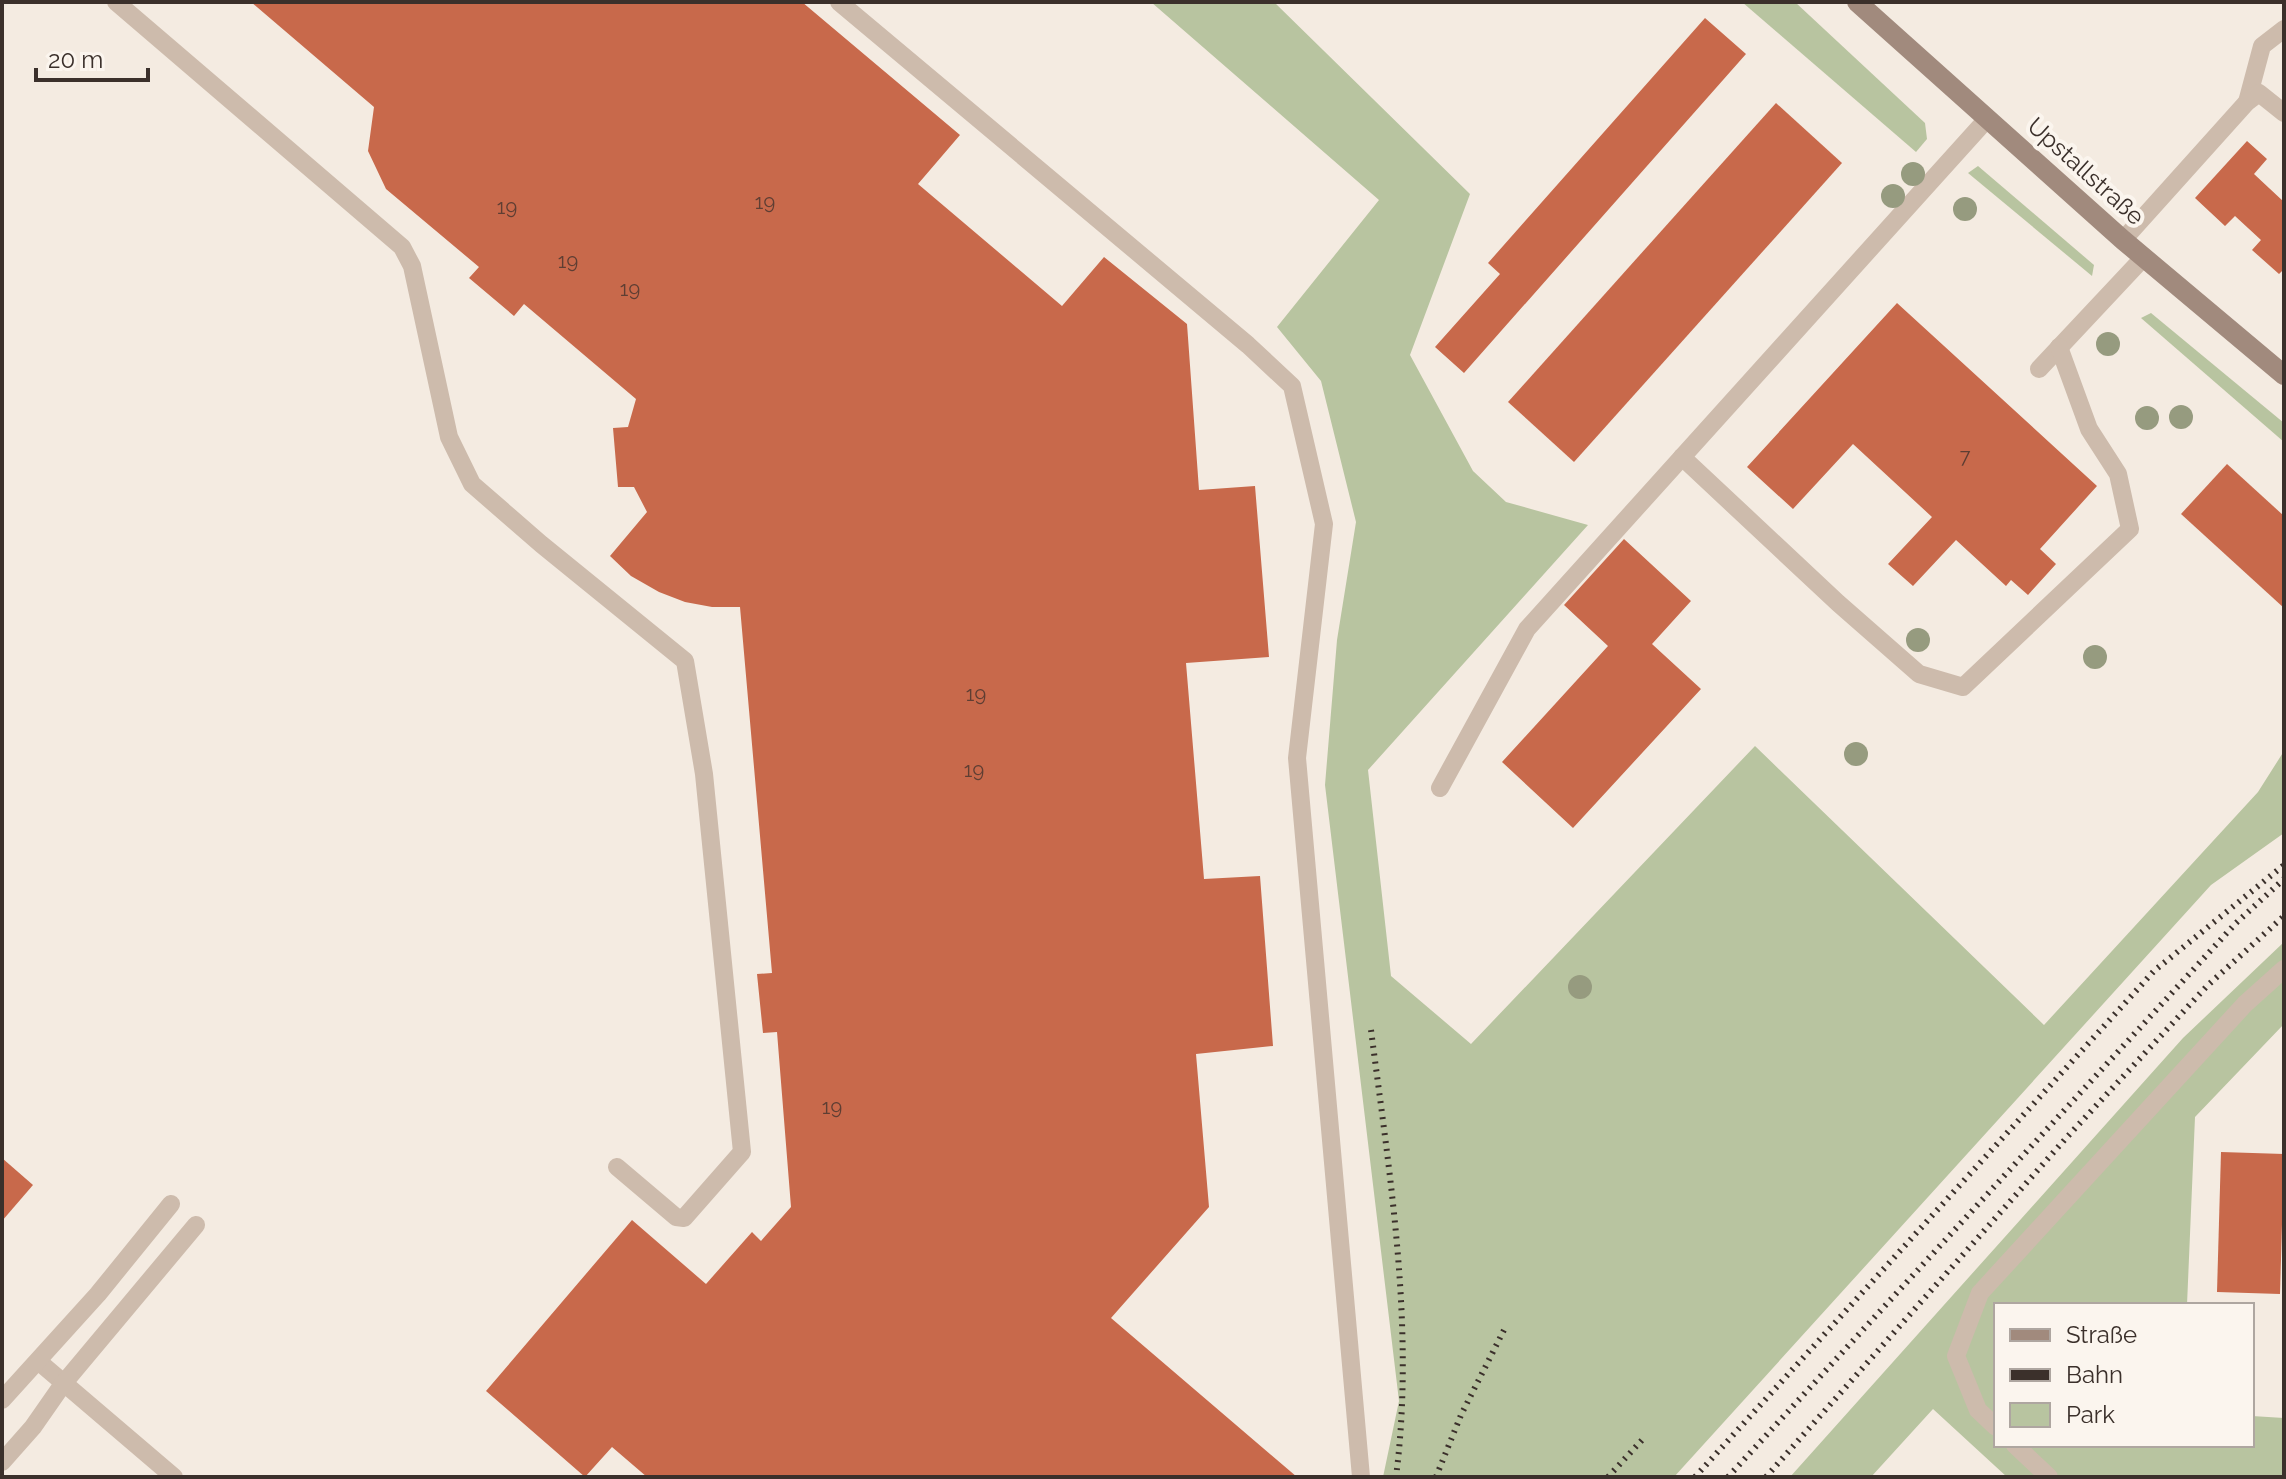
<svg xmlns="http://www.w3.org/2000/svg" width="2286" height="1479" viewBox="0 0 2286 1479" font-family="Raleway,sans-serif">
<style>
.green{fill:#b8c4a0}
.building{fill:#c8694b}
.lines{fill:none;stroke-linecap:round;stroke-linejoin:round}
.lane{stroke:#cdbbac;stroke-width:18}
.secondary{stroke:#a18a7d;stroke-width:20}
.rail{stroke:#3b302b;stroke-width:6;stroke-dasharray:2 6;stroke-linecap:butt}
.tree{fill:#969b7f}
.labels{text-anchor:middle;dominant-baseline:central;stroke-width:8;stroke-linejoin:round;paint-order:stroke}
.number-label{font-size:20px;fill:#5e3e33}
.street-label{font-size:24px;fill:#3b302b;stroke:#fbf5ee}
</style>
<rect width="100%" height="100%" fill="#f4ebe1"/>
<!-- green -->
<g class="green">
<polygon points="1151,2 1274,2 1470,194 1410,355 1473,471 1506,502 1588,525 1368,770 1391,976 1471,1044 1755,746 2044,1025 2258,792 2284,751 2284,833 2211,885 1674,1477 1383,1477 1399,1401 1325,785 1337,640 1356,522 1321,381 1277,327 1379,200"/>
<polygon points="1742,2 1795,2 1925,123 1927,139 1916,152"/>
<polygon points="1978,166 2094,265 2092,276 1968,173"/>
<polygon points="2151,313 2284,423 2284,442 2141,318"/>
<polygon points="2284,942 2284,1024 2195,1117 2187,1305 1996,1305 1996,1445 2252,1445 2252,1416 2284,1418 2284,1477 2007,1477 1933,1409 1871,1477 1790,1477 2183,1038"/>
</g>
<!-- building -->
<g class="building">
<polygon points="251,2 802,2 960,135 918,184 1062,306 1104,257 1187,324 1199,490 1255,486 1269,657 1186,663 1204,879 1260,876 1273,1046 1196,1054 1209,1207 1111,1318 1297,1477 647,1477 612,1447 585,1477 486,1391 632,1220 706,1284 752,1232 761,1241 791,1207 777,1032 763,1033 757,974 772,973 740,607 712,607 685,602 659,592 631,576 610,556 647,512 634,487 618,487 613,428 628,427 636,399 524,304 514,316 469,278 479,267 386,189 368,151 374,107"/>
<polygon points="1705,18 1746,54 1464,373 1435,347 1500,274 1488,263"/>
<polygon points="1776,103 1842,163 1574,462 1508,402"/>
<polygon points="2247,141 2267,159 2254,174 2284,202 2284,269 2279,274 2252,250 2261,240 2235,216 2225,226 2195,198"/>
<polygon points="1897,303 2097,486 2040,549 2056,564 2028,595 2011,580 2006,586 1956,540 1913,586 1888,564 1932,517 1853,444 1793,509 1747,467"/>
<polygon points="2227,464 2284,516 2284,608 2181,514"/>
<polygon points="1624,539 1691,601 1652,644 1701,689 1573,828 1502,762 1608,646 1564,605"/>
<polygon points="2221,1152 2284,1154 2280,1294 2217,1292"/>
<polygon points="2,1158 33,1185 2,1221"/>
</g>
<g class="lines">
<!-- lane -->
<g class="lane">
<polyline points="116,2 402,247 412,266 449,437 472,484 541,544 685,661 704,774 742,1152 684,1218 676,1217 617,1167"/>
<polyline points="839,2 1248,345 1292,386 1324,524 1297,758 1361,1477"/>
<polyline points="2247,102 2262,46 2284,29"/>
<polyline points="2123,240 2247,102 2259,93 2284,113"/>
<polyline points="2039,369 2144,257"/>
<polyline points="1682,457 1838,603 1919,674 1963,687 2130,529 2118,474 2089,429 2059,347"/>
<polyline points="1440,788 1527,629 1987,119"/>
<polyline points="38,1361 174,1477"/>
<polyline points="2,1400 98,1294 171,1204"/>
<polyline points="1996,1427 1978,1410 1956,1356 1980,1293 2245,1004 2284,969"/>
<polyline points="2015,1445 2049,1477"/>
<polyline points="2,1462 33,1427 63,1384 196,1225"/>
</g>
<!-- secondary -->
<polyline class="secondary" points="1857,2 2123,240 2284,375"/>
<!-- rail -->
<g class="rail">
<path d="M1371 1030C1390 1177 1415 1329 1396 1477"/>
<polyline points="1436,1477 1461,1415 1505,1328"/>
<polyline points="1608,1477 1642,1440"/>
<polyline points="1695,1477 2154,971 2284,865"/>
<polyline points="1728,1477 2236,923 2284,879"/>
<polyline points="1766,1477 2068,1136 2207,986 2284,916"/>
</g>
</g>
<!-- trees -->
<g class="tree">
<circle cx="1913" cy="174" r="12"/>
<circle cx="1893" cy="196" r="12"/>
<circle cx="1965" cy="209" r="12"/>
<circle cx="2108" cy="344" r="12"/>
<circle cx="2181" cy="417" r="12"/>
<circle cx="2147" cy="418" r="12"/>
<circle cx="1918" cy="640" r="12"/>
<circle cx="2095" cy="657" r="12"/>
<circle cx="1856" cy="754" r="12"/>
<circle cx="1580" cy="987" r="12"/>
</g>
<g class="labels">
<!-- number labels -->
<g class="number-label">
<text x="765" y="202">19</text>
<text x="507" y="207">19</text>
<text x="568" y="261">19</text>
<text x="630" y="289">19</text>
<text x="1965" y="456">7</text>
<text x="976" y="694">19</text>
<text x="974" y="770">19</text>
<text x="832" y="1107">19</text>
</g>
<!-- street labels -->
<g class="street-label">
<text transform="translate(2086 171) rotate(42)">Upstallstraße</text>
</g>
</g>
<!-- border -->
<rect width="2286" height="1479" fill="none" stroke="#3b302b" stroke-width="8"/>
<!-- legend -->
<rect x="1994" y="1303" width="260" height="144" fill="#fbf5ee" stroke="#aea6a0" stroke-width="2"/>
<rect x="2010" y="1329" width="40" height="12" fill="#a18a7d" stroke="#aea6a0" stroke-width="2"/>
<text x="2066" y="1343" font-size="24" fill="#3b302b">Straße</text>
<rect x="2010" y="1369" width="40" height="12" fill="#3b302b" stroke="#aea6a0" stroke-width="2"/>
<text x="2066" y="1383" font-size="24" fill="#3b302b">Bahn</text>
<rect x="2010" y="1403" width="40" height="24" fill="#b8c4a0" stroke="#aea6a0" stroke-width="2"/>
<text x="2066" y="1423" font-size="24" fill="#3b302b">Park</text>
<!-- scale -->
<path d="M36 68v12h112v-12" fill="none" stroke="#3b302b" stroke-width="4"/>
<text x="48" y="68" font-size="24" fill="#3b302b" stroke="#fbf5ee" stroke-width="6" paint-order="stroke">20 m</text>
</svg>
